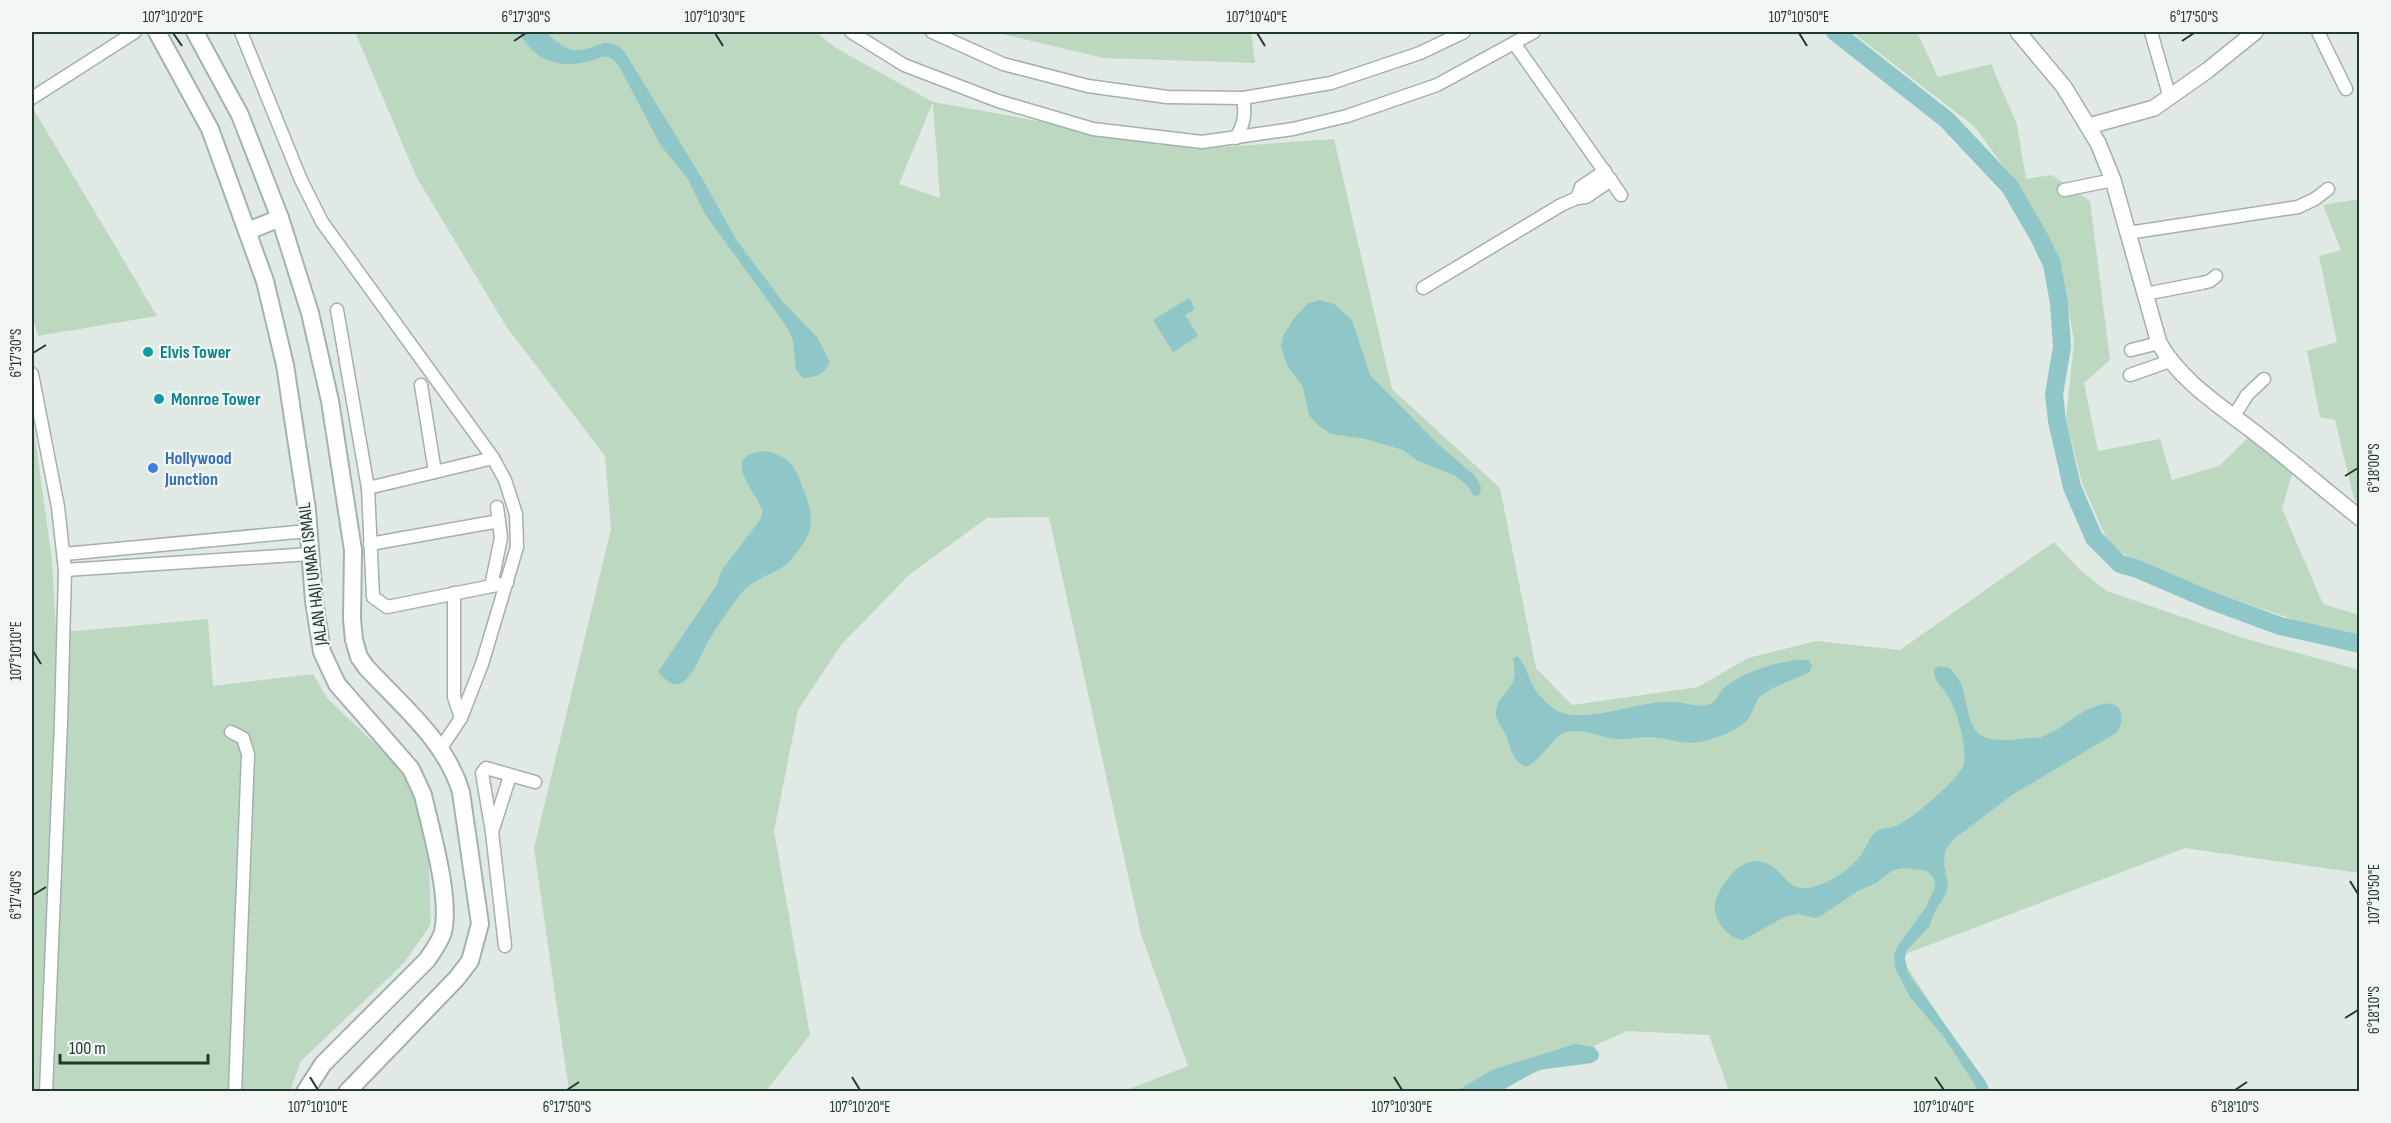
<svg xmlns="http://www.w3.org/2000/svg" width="2391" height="1123" viewBox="0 0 2391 1123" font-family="'Sofia Sans Condensed',sans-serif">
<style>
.green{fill:#bcd8c0;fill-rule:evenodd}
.water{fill:#8fc6c8}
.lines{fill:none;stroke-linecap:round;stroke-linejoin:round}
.river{stroke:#8fc6c8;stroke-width:18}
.minor-casing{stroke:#a4b0aa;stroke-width:15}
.tertiary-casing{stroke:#a4b0aa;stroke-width:18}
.secondary-casing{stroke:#a1b4ab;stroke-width:20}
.minor{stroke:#fff;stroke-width:12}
.tertiary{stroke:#fff;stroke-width:15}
.secondary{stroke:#fff;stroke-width:16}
.ticks{fill:none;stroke:#233830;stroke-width:2}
.culture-dot{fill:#0f9aa8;stroke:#f1f6f3;stroke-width:2}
.shop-dot{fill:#3f7fe0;stroke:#f1f6f3;stroke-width:2}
.labels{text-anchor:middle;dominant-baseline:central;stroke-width:4.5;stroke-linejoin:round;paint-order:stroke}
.culture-label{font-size:18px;font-weight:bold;fill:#0d838f;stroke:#f1f6f3;text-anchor:start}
.shop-label{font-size:18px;font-weight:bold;fill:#366cbe;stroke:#f1f6f3;text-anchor:start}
.street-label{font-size:18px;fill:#233830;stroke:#f1f6f3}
.neatline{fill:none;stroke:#233830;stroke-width:2}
.ticks-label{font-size:15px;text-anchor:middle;fill:#233830}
</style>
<rect width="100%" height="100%" fill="#e1e9e4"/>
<!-- green -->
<g class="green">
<path d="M355 32H816L836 48 933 102 1194 149 1334 139 1392 389 1500 488 1536 668 1572 705 1698 687 1748 658 1816 641 1900 650 2054 542 2081 571 2107 591 2243 638 2359 670V873L2185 848 1900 956 1988 1091H1729L1709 1035 1627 1031 1495 1091H1124L1188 1066 1141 934 1049 517 987 518 910 574 841 645 798 710 774 831 810 1035 766 1091H569L534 848 611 529 605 456 506 326 417 178ZM932 104H933L940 198 899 184Z"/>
<polygon points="994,32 1251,32 1255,63 1104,58"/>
<polygon points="1852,32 1917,32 1938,77 1991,64 2017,125 2026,179 2052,175 2090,201 2110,360 2084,383 2098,451 2160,439 2172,480 2219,466 2249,437 2294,468 2282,509 2323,604 2359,615 2359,635 2309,625 2141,567 2108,542 2082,483 2066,420 2074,342 2062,267 2016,184 1975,127"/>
<polygon points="32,107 157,316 38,336 32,314"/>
<polygon points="2359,199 2360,199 2359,505 2354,499 2335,420 2320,417 2307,351 2337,342 2319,256 2341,250 2323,205"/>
<polygon points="32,423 33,423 52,561 56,629 76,631 208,619 213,686 313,674 327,698 401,769 427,814 431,924 404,963 301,1061 290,1091 32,1092"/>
</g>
<!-- water -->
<g class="water">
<path d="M519 32H546C553 39 564 49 574 50 597 52 603 32 624 51L703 180 737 241 783 302 817 337 830 362C823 375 817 377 803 378L796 370 793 341 787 327 705 214 688 179 661 146 619 66C616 63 613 58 608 57 603 55 596 60 590 61 559 69 534 61 519 32Z"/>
<polygon points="1189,298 1195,309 1185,315 1198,336 1173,352 1153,320"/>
<polygon points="1319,300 1334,304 1352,320 1370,375 1438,444 1475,476 1481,487 1480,495 1474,496 1467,485 1454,475 1416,460 1403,450 1366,439 1331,434 1318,425 1309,415 1303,387 1288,367 1281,347 1283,336 1293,320 1307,304"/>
<path d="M767 451C791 458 795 466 803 488 813 513 816 530 797 552 792 558 787 565 781 568 767 576 749 582 739 596 729 610 719 623 710 638 702 651 696 672 684 681 674 690 665 679 658 672L716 586 722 570 760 520 763 511C753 487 718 455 767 451Z"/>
<path d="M1517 656C1525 663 1526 670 1530 680 1534 691 1544 701 1553 708 1575 725 1623 707 1648 704 1656 702 1666 702 1675 702 1685 703 1698 707 1707 705 1716 703 1718 695 1723 689 1739 673 1786 658 1809 660L1812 665 1810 672C1794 680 1774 685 1761 696 1755 701 1754 710 1750 716 1743 728 1724 735 1711 739 1685 748 1673 738 1648 737 1638 737 1627 740 1616 739 1600 737 1583 728 1566 732 1555 734 1543 759 1526 767 1514 761 1512 753 1508 741 1506 730 1495 723 1496 711 1497 699 1508 692 1513 682 1516 675 1514 666 1513 659Z"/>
<path d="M1939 666 1949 668C1953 672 1957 677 1960 682 1968 697 1966 728 1982 736 1993 741 2007 741 2018 739 2026 737 2034 739 2041 737 2063 730 2082 706 2106 704 2124 702 2125 722 2116 733L2012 795 1955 838 1945 850 1944 865 1948 885 1945 896 1934 913 1929 927 1907 950 1905 958 1908 973 1986 1082 1990 1091H1979L1944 1037 1910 997 1895 968 1894 954 1899 944 1926 907 1935 887 1934 878 1927 871 1905 868 1893 870 1876 883 1858 891 1822 915 1815 918 1798 914 1784 917 1743 940C1727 939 1710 916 1716 900 1724 878 1747 849 1773 867 1782 873 1789 888 1802 888 1806 889 1815 887 1819 885 1835 880 1853 867 1863 852 1867 846 1869 838 1875 833 1881 827 1888 829 1896 826 1910 821 1958 780 1963 766 1969 749 1957 711 1948 696 1942 686 1933 681 1934 669Z"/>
<polygon points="1575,1044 1594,1047 1599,1053 1598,1059 1592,1063 1538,1070 1501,1091 1457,1091 1492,1070"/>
</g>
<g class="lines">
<!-- river -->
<polyline class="river" points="1835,32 1947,120 2010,187 2039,237 2052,264 2059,303 2062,347 2054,394 2057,421 2072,487 2094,538 2120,564 2135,568 2207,599 2280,626 2360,644"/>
<defs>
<g id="minor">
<polyline points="241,32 301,180 322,222 493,458 505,480 516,514 517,547 482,664 461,718 441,748"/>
<polyline points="851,32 904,65 998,101 1093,129 1202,142 1293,129 1347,116 1437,85 1534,32"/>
<polyline points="932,32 1003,64 1088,86 1167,97 1243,98 1331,83 1420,53 1464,32"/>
<polyline points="2151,32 2170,98"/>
<polyline points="2318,32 2346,89"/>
<polyline points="1514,43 1621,195"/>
<polyline points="32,98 135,32"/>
<path d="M1236 138C1244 124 1246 114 1243 98"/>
<polyline points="2064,190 2113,180"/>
<polyline points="1577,198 1581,187 1605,171"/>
<polyline points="2128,233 2298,207 2315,199 2328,189"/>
<polyline points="1423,288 1561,205 1577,198 1586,197 1611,180"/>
<polyline points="2145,294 2202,283 2210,281 2216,276"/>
<polyline points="337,310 368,488 373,597 387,607 507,583"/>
<polyline points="2131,350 2159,343"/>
<polyline points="32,374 58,507 65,570 61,722 46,1092"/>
<polyline points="2130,375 2170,361"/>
<polyline points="2234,416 2247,395 2264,379"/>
<polyline points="435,472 493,458"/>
<polyline points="368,488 435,472 421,385"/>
<polyline points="370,544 499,521"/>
<polyline points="64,554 308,531"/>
<polyline points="65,570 310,554"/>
<polyline points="491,586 501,538 497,507"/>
<polyline points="454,593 454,697 461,718"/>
<polyline points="231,732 243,738 248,754 235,1092"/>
<polyline points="493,829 510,776"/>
<polyline points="505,946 492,832 482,773 486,768 535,782"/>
</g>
<g id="tertiary">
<path d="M2018 32 2064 87 2098 143 2113 180 2159 343C2182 384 2227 410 2263 439 2296 465 2327 492 2360 518"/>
<polyline points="2089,126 2154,108 2208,70 2255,32"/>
</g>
<g id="secondary">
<path d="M157 32 210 129 265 281 285 365 307 510 314 601 322 652 337 684 411 769 423 795C431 831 451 897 443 932 440 942 433 951 427 960L323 1064 305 1092"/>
<path d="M195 32 240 115 280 218 310 313 330 401 353 550 352 619 354 640 359 657 366 667C401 705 446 741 461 792L480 924 470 961 457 978 347 1092"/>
<polyline points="248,231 280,218"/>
</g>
</defs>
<!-- minor casing -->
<use href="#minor" class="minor-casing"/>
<!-- tertiary casing -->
<use href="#tertiary" class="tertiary-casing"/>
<!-- secondary casing -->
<use href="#secondary" class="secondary-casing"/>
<!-- minor -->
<use href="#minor" class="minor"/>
<!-- tertiary -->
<use href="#tertiary" class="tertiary"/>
<!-- secondary -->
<use href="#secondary" class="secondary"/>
</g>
<!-- ticks -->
<path class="ticks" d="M173 33 182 46M715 33 723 46M1257 33 1265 46M1799 33 1807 46M514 41 526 33M2182 41 2194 33M33 353 46 345M2345 476 2358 468M33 651 41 664M2350 881 2358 894M33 895 46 887M2345 1018 2358 1010M310 1077 318 1090M852 1077 860 1090M1394 1077 1402 1090M1935 1077 1944 1090M567 1090 579 1082M2235 1090 2247 1082"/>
<!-- markers -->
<g class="culture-dot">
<circle cx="148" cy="352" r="6"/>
<circle cx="159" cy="399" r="6"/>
</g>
<circle class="shop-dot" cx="153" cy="468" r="6"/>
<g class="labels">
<!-- culture labels -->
<g class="culture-label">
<text x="160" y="352">Elvis Tower</text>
<text x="171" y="399">Monroe Tower</text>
</g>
<!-- shop labels -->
<g class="shop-label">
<text x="165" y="458">Hollywood<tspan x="165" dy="21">Junction</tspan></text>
</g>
<!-- street labels -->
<g class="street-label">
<text transform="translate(313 574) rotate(-97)">JALAN HAJI UMAR ISMAIL</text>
</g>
</g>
<!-- border -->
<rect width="2391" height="1123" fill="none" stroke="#f1f6f3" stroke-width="66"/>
<!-- scale -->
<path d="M60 1054v9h148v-9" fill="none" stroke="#233830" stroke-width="3"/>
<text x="69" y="1054" font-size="18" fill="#233830" stroke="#f1f6f3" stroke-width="4.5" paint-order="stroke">100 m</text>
<rect x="33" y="33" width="2325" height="1057" class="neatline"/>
<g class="ticks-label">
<text x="173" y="22">107°10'20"E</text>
<text x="526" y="22">6°17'30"S</text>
<text x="715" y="22">107°10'30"E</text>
<text x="1257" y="22">107°10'40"E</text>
<text x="1799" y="22">107°10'50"E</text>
<text x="2194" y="22">6°17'50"S</text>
<text transform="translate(16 353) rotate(-90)" y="5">6°17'30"S</text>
<text transform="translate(2374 468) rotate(-90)" y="5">6°18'00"S</text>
<text transform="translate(16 651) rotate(-90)" y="5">107°10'10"E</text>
<text transform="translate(2374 894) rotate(-90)" y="5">107°10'50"E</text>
<text transform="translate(16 895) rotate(-90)" y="5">6°17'40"S</text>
<text transform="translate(2374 1010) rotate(-90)" y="5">6°18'10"S</text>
<text x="318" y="1112">107°10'10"E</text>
<text x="567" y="1112">6°17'50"S</text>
<text x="860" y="1112">107°10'20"E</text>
<text x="1402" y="1112">107°10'30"E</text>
<text x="1944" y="1112">107°10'40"E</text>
<text x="2235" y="1112">6°18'10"S</text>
</g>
</svg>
